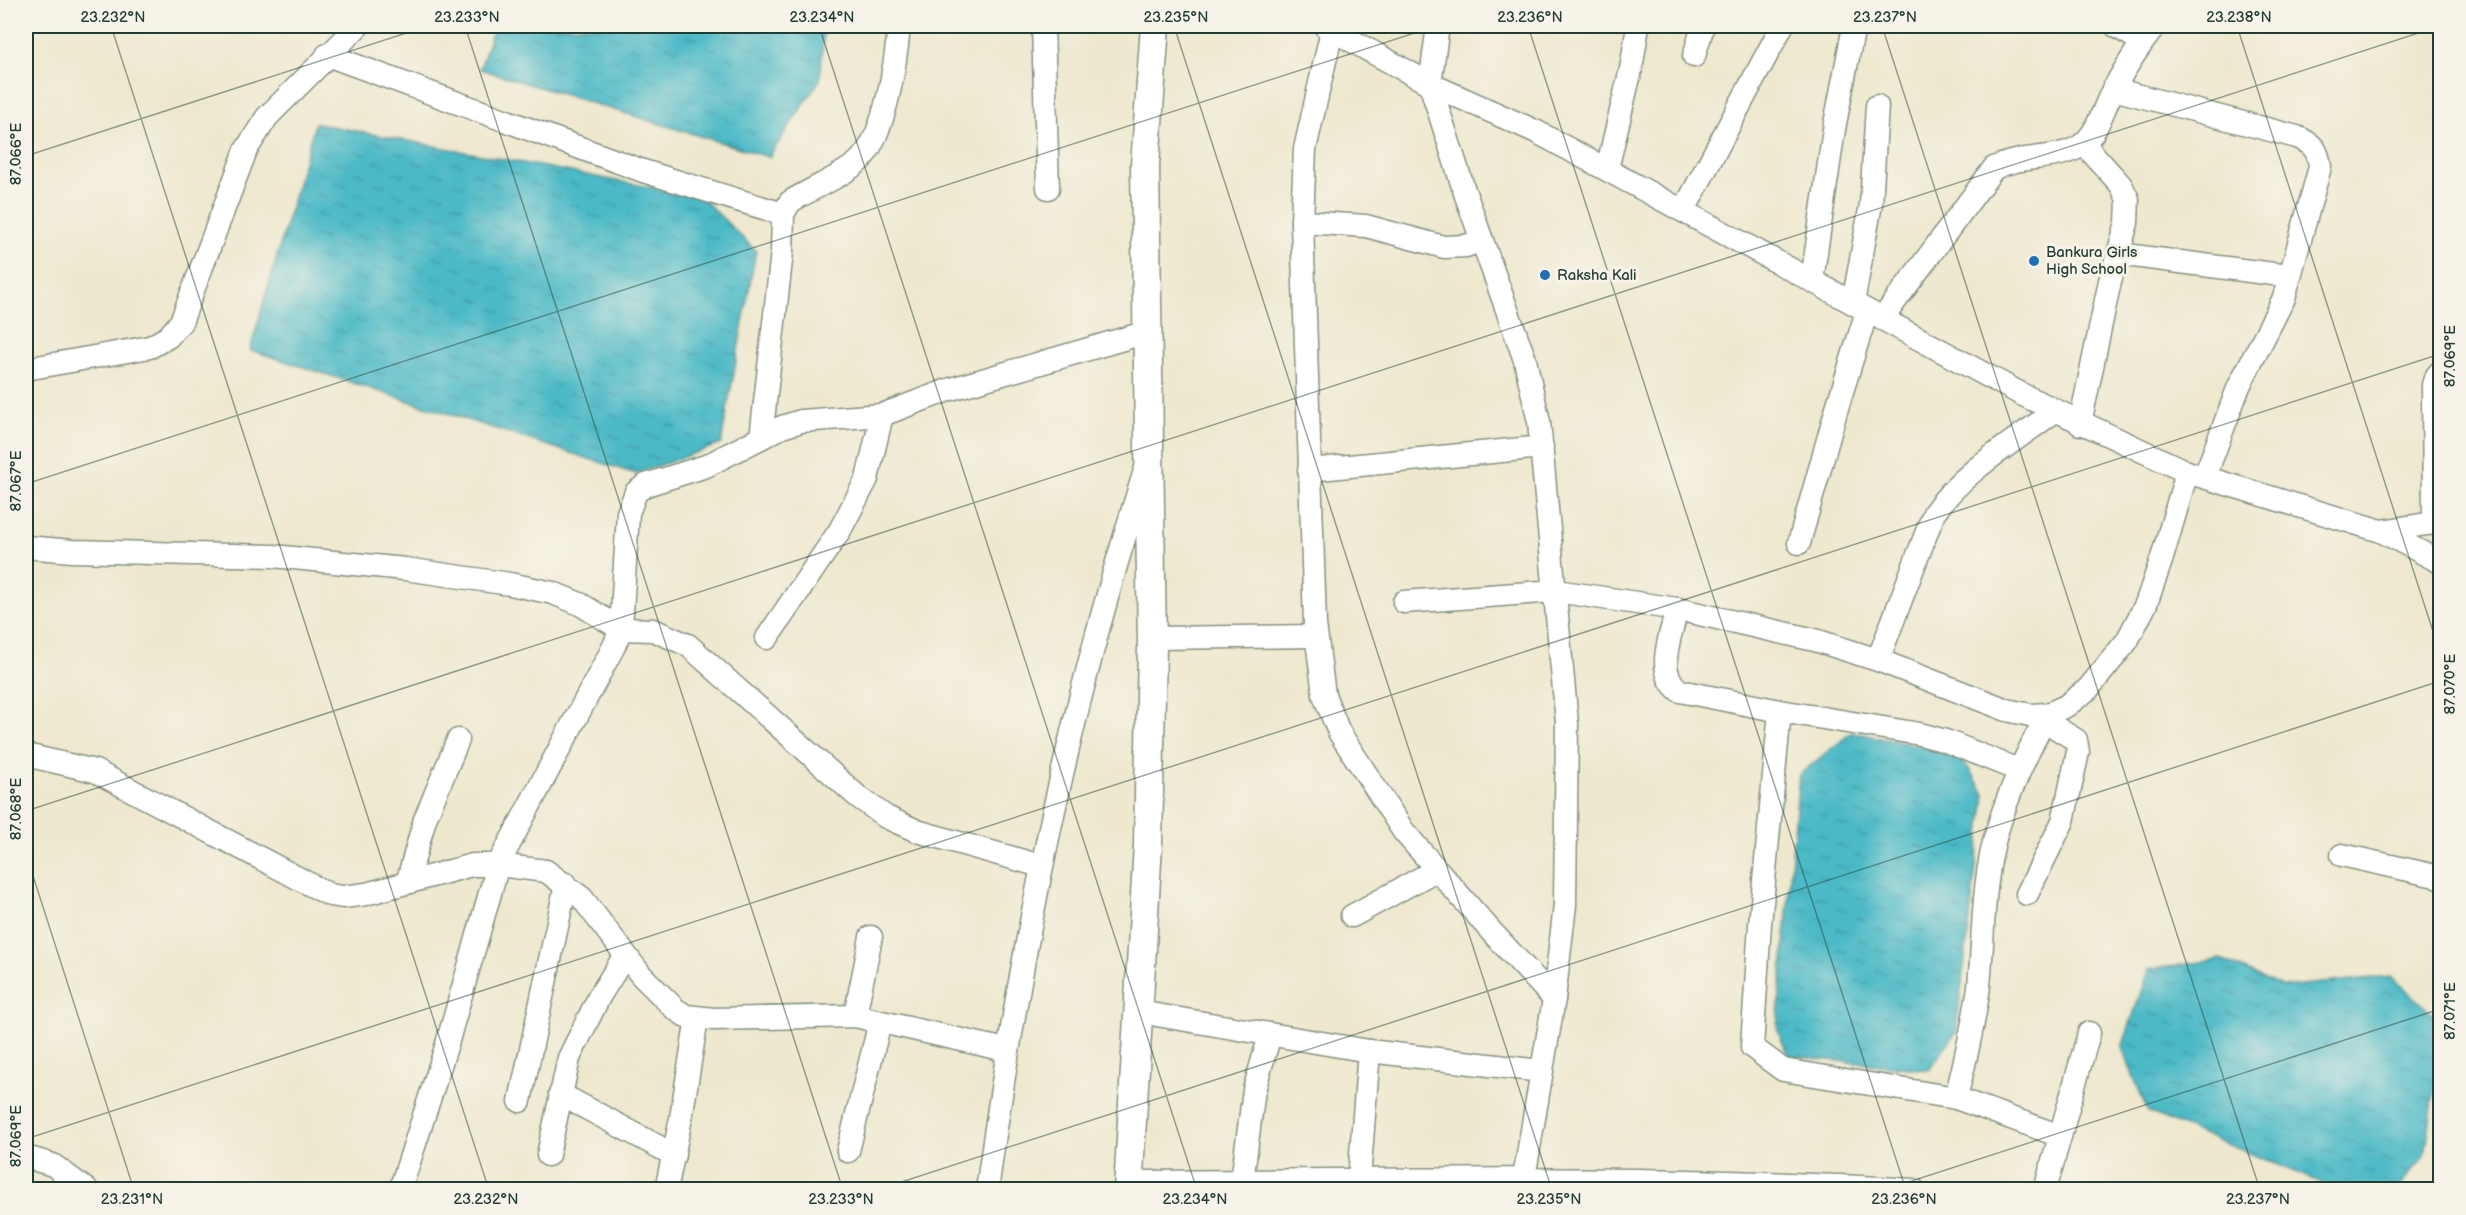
<svg xmlns="http://www.w3.org/2000/svg" width="2466" height="1215" viewBox="0 0 2466 1215" font-family="'Balsamiq Sans',sans-serif">
<style>
.water{fill:url(#water-ripples);stroke:#357b7d;stroke-width:1.5}
.lines{fill:none;stroke-linecap:round;stroke-linejoin:round}
.minor-casing{stroke:#869281;stroke-width:25}
.tertiary-casing{stroke:#869281;stroke-width:31}
.minor{stroke:#fff;stroke-width:22}
.tertiary{stroke:#fff;stroke-width:28}
.ticks{fill:none;stroke:#1f3d34;stroke-width:1.5;stroke-opacity:0.45}
.poi-dot{fill:#1f6fb2;stroke:#f7f3e8;stroke-width:2}
.labels{text-anchor:middle;dominant-baseline:central;stroke-width:6;stroke-linejoin:round;paint-order:stroke}
.poi-label{font-size:15px;fill:#1f3d34;stroke:#f7f3e8;text-anchor:start}
.neatline{fill:none;stroke:#1f3d34;stroke-width:2}
.ticks-label{font-size:15px;text-anchor:middle;fill:#1f3d34}
</style>
<defs>
<pattern id="water-ripples" width="26" height="14" patternUnits="userSpaceOnUse" patternTransform="scale(1.5)"><rect width="26" height="14" fill="#4bb9c6"/><path d="M2 4q2-2 4 0t4 0M15 11q2-2 4 0t4 0" fill="none" stroke="#3e98a2"/></pattern>
</defs>
<rect width="100%" height="100%" fill="#f7f3e8"/>
<filter id="ink" filterUnits="userSpaceOnUse"><feTurbulence type="fractalNoise" baseFrequency=".0167" numOctaves="2"/><feDisplacementMap in="SourceGraphic" scale="12" xChannelSelector="R" yChannelSelector="G"/><feConvolveMatrix kernelMatrix="1 2 1 2 8 2 1 2 1" color-interpolation-filters="sRGB"/></filter>
<filter id="wash" filterUnits="userSpaceOnUse"><feTurbulence type="fractalNoise" baseFrequency=".008" numOctaves="4" result="noise"/><feDisplacementMap in="SourceGraphic" scale="24" xChannelSelector="R" yChannelSelector="G"/><feGaussianBlur stdDeviation="1.35" result="paint"/><feColorMatrix in="noise" values="0 0 0 0 0 0 0 0 0 0 0 0 0 0 0 0 0 1.4 0 .05"/><feComposite in="paint" operator="in"/></filter>
<g filter="url(#wash)">
<rect width="100%" height="100%" fill="#eee8ce"/>
<!-- water -->
<g class="water">
<polygon points="494,26 824,26 820,80 769,157 480,69"/>
<polygon points="315,123 701,197 756,251 721,444 636,474 250,350"/>
<polygon points="1852,732 1959,754 1985,794 1956,1032 1929,1070 1788,1056 1777,1028 1799,775"/>
<polygon points="2220,959 2282,987 2391,976 2440,1020 2440,1051 2425,1156 2397,1189 2337,1189 2148,1112 2122,1048 2148,970"/>
</g>
</g>
<g filter="url(#ink)">
<g class="lines">
<defs>
<g id="minor">
<polyline points="1043,26 1048,188"/>
<polyline points="1325,26 1430,84 1537,132 2023,395 2187,472 2381,531 2440,522"/>
<polyline points="1438,26 1430,84 1465,193 1525,360 1539,422 1567,723 1565,905 1554,999 1522,1190"/>
<polyline points="2116,26 2142,42"/>
<polyline points="1332,30 1305,149 1302,222 1315,624 1324,695 1339,732 1404,832 1490,930 1554,999"/>
<polyline points="327,55 643,171 783,214"/>
<polyline points="1694,56 1703,26"/>
<path d="M2113 89 2297 137C2313 144 2318 149 2320 167L2284 298 2239 386 2205 476"/>
<polyline points="1607,169 1631,69 1638,26"/>
<polyline points="1684,210 1782,26"/>
<polyline points="1302,222 1366,226 1444,247 1466,246 1482,240"/>
<polyline points="2118,254 2289,276"/>
<polyline points="1812,280 1834,129 1854,26"/>
<polyline points="1853,303 1871,204 1877,106"/>
<path d="M1882 319 1994 168C2021 155 2052 160 2075 149 2098 138 2102 109 2114 88 2126 66 2140 45 2155 26"/>
<polyline points="26,369 150,347 168,337 181,322 246,150 267,117 358,26"/>
<polyline points="2080,424 2110,281 2127,223 2128,199 2121,185 2084,144"/>
<path d="M761 438 782 252 783 214 790 202C810 189 846 175 861 159 886 133 896 60 899 26"/>
<polyline points="1309,470 1542,447"/>
<polyline points="2434,524 2433,385 2435,378 2440,372"/>
<polyline points="2381,531 2440,562"/>
<polyline points="1799,543 1836,411 1867,311"/>
<polyline points="26,547 72,551 273,556 405,569 510,584 553,593 580,604 621,629 653,630 688,645 857,796 886,817 917,831 1041,866"/>
<polyline points="1404,602 1556,591 1677,609 1815,640 1878,660 2007,710 2030,715 2048,714 2066,706 2088,689 2127,641 2146,604 2162,558 2187,472"/>
<path d="M1677 609C1671 636 1654 672 1680 691L1780 711 1760 924 1752 1047 1783 1070 1956 1098 2060 1136"/>
<polyline points="767,638 840,530 867,479 882,415"/>
<polyline points="1152,638 1316,636"/>
<path d="M1878 660 1934 513C1962 472 2015 441 2055 411"/>
<polyline points="1780,711 1920,734 1946,741 2018,770"/>
<polyline points="26,755 95,771 330,895 343,897 366,894 472,865 498,865 546,871 582,898 641,975 675,1009 686,1016 714,1019 855,1016 1006,1050"/>
<polyline points="2342,855 2440,877"/>
<polyline points="407,883 425,819 458,740"/>
<polyline points="2027,894 2063,821 2078,752 2076,740 2045,721"/>
<polyline points="1352,916 1436,870"/>
<polyline points="1139,1012 1369,1051 1541,1071"/>
<polyline points="855,1016 871,937"/>
<polyline points="560,1094 674,1155"/>
<path d="M1956 1098C1965 1061 1974 1024 1979 986 1984 934 1982 882 1997 831 2009 790 2027 752 2048 714"/>
<polyline points="520,1101 566,884"/>
<polyline points="848,1151 880,1022"/>
<polyline points="548,1155 569,1058 599,997 625,955"/>
<polyline points="26,1157 53,1165 87,1190"/>
<polyline points="1359,1180 1369,1051"/>
<polyline points="1242,1181 1254,1090 1270,1035"/>
<path d="M1128 1182C1390 1180 1653 1174 1914 1190"/>
<polyline points="400,1190 447,1044 498,865 614,646 621,629 628,513 636,492 646,485 706,466 782,427 801,421 882,415 948,390 1147,332"/>
<polyline points="666,1190 681,1118 697,1018"/>
<path d="M987 1190C1021 946 1069 706 1145 471"/>
<polyline points="2045,1190 2089,1033"/>
</g>
<polyline id="tertiary" points="1128,1190 1148,844 1152,647 1145,165 1155,26"/>
</defs>
<!-- minor casing -->
<use href="#minor" class="minor-casing"/>
<!-- tertiary casing -->
<use href="#tertiary" class="tertiary-casing"/>
<!-- minor -->
<use href="#minor" class="minor"/>
<!-- tertiary -->
<use href="#tertiary" class="tertiary"/>
</g>
</g>
<!-- ticks -->
<path class="ticks" d="M111 26 489 1190M465 26 843 1190M819 26 1197 1190M1174 26 1552 1190M1528 26 1906 1190M1882 26 2260 1190M2237 26 2440 653M26 156 428 26M26 484 1436 26M26 811 2440 26M26 854 134 1190M26 1139 2440 354M877 1190 2440 681M1884 1190 2440 1009"/>
<!-- markers -->
<g class="poi-dot">
<circle cx="2034" cy="261" r="6"/>
<circle cx="1545" cy="275" r="6"/>
</g>
<g class="labels">
<!-- poi labels -->
<g class="poi-label">
<text x="2046" y="252">Bankura Girls<tspan x="2046" dy="17">High School</tspan></text>
<text x="1557" y="275">Raksha Kali</text>
</g>
</g>
<!-- margin -->
<rect width="2466" height="1215" fill="none" stroke="#f7f3e8" stroke-width="66"/>
<rect x="33" y="33" width="2400" height="1149" class="neatline"/>
<g class="ticks-label">
<text x="113" y="22">23.232°N</text>
<text x="467" y="22">23.233°N</text>
<text x="822" y="22">23.234°N</text>
<text x="1176" y="22">23.235°N</text>
<text x="1530" y="22">23.236°N</text>
<text x="1885" y="22">23.237°N</text>
<text x="2239" y="22">23.238°N</text>
<text transform="translate(16 154) rotate(-90)" y="5">87.066°E</text>
<text transform="translate(2450 356) rotate(-90)" y="5">87.069°E</text>
<text transform="translate(16 481) rotate(-90)" y="5">87.067°E</text>
<text transform="translate(2450 684) rotate(-90)" y="5">87.070°E</text>
<text transform="translate(16 809) rotate(-90)" y="5">87.068°E</text>
<text transform="translate(2450 1011) rotate(-90)" y="5">87.071°E</text>
<text transform="translate(16 1136) rotate(-90)" y="5">87.069°E</text>
<text x="132" y="1204">23.231°N</text>
<text x="486" y="1204">23.232°N</text>
<text x="841" y="1204">23.233°N</text>
<text x="1195" y="1204">23.234°N</text>
<text x="1549" y="1204">23.235°N</text>
<text x="1904" y="1204">23.236°N</text>
<text x="2258" y="1204">23.237°N</text>
</g>
</svg>
